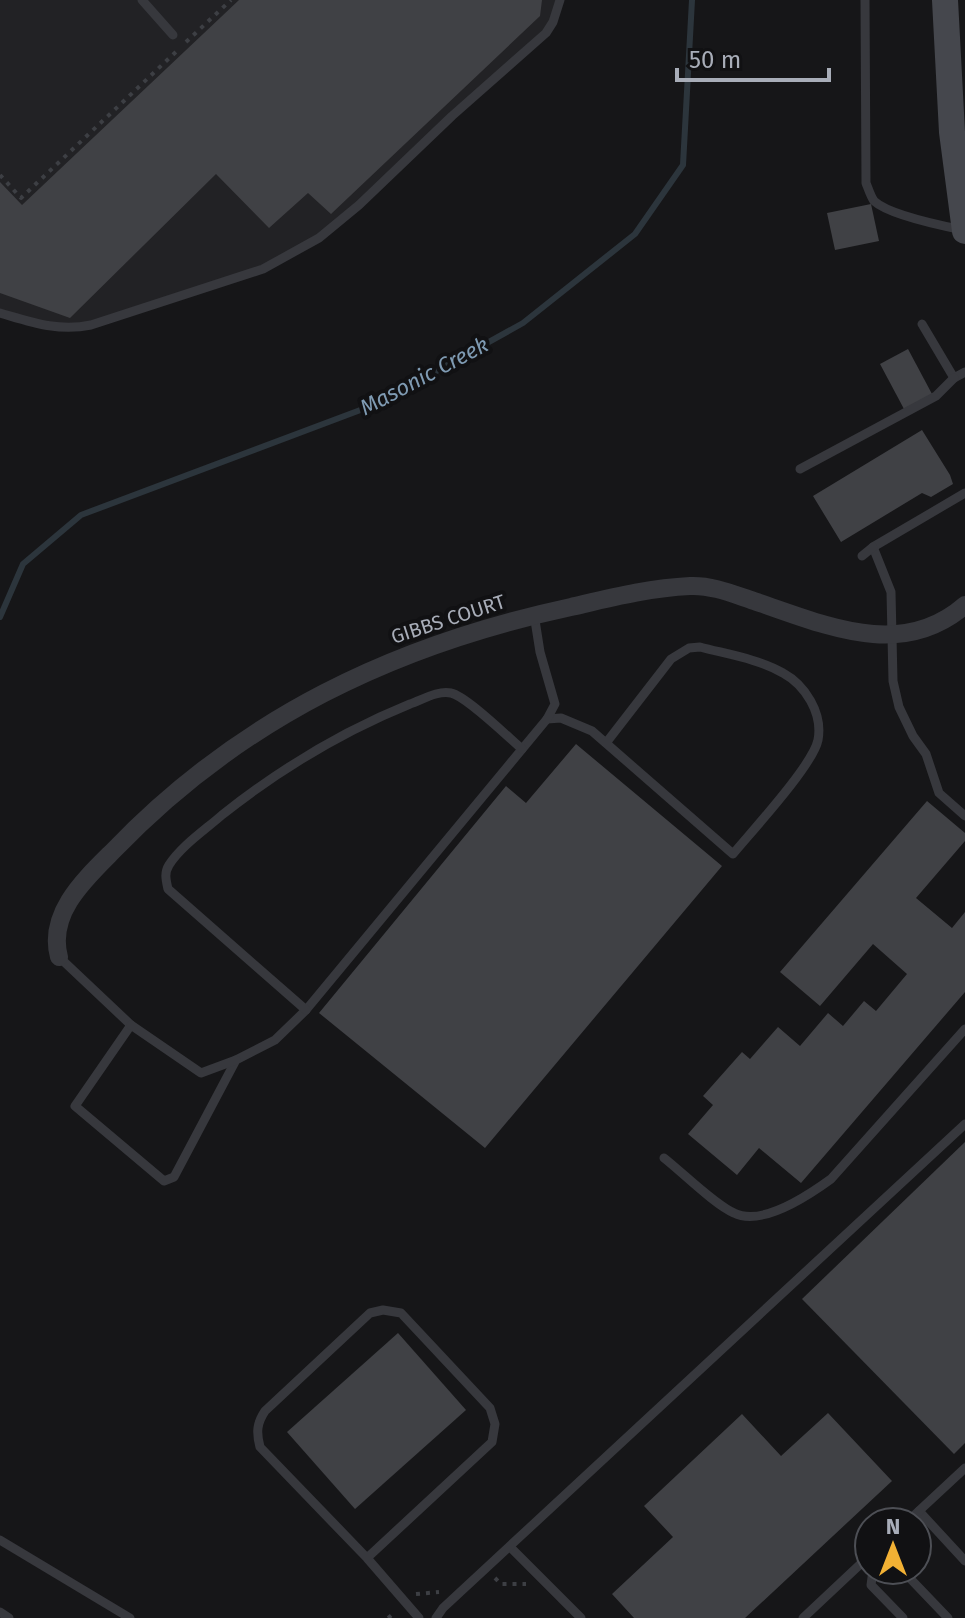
<svg xmlns="http://www.w3.org/2000/svg" width="965" height="1618" viewBox="0 0 965 1618" font-family="'Fira Sans',sans-serif">
<style>
.built{fill:#222225}
.lines{fill:none;stroke-linecap:round;stroke-linejoin:round}
.stream{stroke:#2c353c;stroke-width:6}
.building{fill:#404145}
.path{stroke:#3d3f44;stroke-width:4;stroke-dasharray:4 6;stroke-linecap:butt}
.lane{stroke:#37383d;stroke-width:9}
.street{stroke:#37383d;stroke-width:18}
.secondary{stroke:#45474d;stroke-width:26}
.labels{text-anchor:middle;dominant-baseline:central;stroke-width:8;stroke-linejoin:round;paint-order:stroke}
.street-label{font-size:20px;fill:#a8adb8;stroke:#111113}
.water-label{font-size:22px;font-style:italic;fill:#7f9bb3;stroke:#111113}
</style>
<rect width="100%" height="100%" fill="#161618"/>
<!-- built -->
<polygon class="built" points="0,0 560,0 553,22 319,238 263,269 70,330 0,313"/>
<g class="lines">
<!-- stream -->
<polyline class="stream" points="0,617 23,564 81,515 379,403 523,323 635,234 683,165 692,0"/>
</g>
<!-- building -->
<g class="building">
<polygon points="239,0 542,0 540,16 331,214 308,193 269,228 216,174 70,318 0,293 0,182 22,205"/>
<polygon points="871,204 879,241 835,250 827,213"/>
<polygon points="908,349 932,394 904,409 880,364"/>
<polygon points="922,430 950,475 953,484 931,497 922,493 841,542 813,496"/>
<polygon points="576,744 722,866 485,1148 319,1013 506,786 526,803"/>
<polygon points="927,801 965,833 965,841 916,898 952,928 965,912 965,992 801,1183 759,1148 737,1175 688,1134 713,1105 703,1096 742,1052 750,1059 778,1027 800,1046 828,1013 843,1026 864,1001 876,1011 907,974 873,944 820,1006 780,972"/>
<polygon points="965,1142 965,1443 954,1454 802,1299"/>
<polygon points="398,1333 466,1410 355,1509 287,1432"/>
<polygon points="828,1413 892,1481 745,1618 634,1618 612,1594 673,1537 644,1506 742,1414 781,1456"/>
</g>
<g class="lines">
<!-- path -->
<g class="path">
<polyline points="186,42 231,0"/>
<polyline points="0,175 21,198 180,48"/>
<polyline points="495,1578 501,1584 526,1584"/>
<polyline points="416,1594 439,1592"/>
<polyline points="388,1618 393,1614"/>
</g>
<!-- lane -->
<g class="lane">
<polyline points="142,0 173,35"/>
<path d="M865 0 866 183C868 188 871 197 874 201 889 215 943 226 963 230"/>
<path d="M0 313C31 322 58 332 91 325L263 269 319 238 359 205 452 116 546 33 553 22 560 0"/>
<polyline points="922,324 954,378 965,372"/>
<polyline points="800,469 936,396 954,378"/>
<polyline points="965,493 873,547 891,592 893,681 899,707 913,736 926,754 939,793 965,816"/>
<polyline points="862,556 873,547"/>
<path d="M547 719 561 718 592 731 733 854C752 831 813 765 818 740 823 713 805 685 783 673 759 659 726 654 700 647L689 648 671 659 606 743"/>
<polyline points="59,957 131,1025 75,1106 164,1181 174,1177 236,1060 275,1040 306,1010 547,719 555,704 540,652 534,614"/>
<path d="M306 1010 168 889C166 880 164 873 169 865 181 846 205 830 222 815 280 769 341 732 410 704 422 700 438 690 451 693 466 696 508 737 522 749"/>
<polyline points="131,1025 201,1073 236,1060"/>
<path d="M664 1158C682 1172 715 1205 734 1213 762 1227 809 1195 831 1179L965 1029"/>
<polyline points="919,1511 965,1561"/>
<polyline points="907,1522 965,1468"/>
<polyline points="0,1540 130,1618"/>
<polyline points="510,1547 581,1618"/>
<path d="M367 1558 492 1442 495 1424 490 1408 401 1313 383 1310 370 1313 265 1411C257 1423 256 1432 260 1447L367 1558 419 1618"/>
<polyline points="873,1570 871,1585 903,1618"/>
<polyline points="902,1570 948,1618"/>
<polyline points="0,1612 9,1618"/>
<polyline points="436,1618 443,1608 965,1124"/>
<polyline points="803,1618 869,1556"/>
</g>
<!-- street -->
<path class="street" d="M59 957C47 913 86 878 114 850 241 718 394 645 571 607 610 598 649 588 690 586 712 585 733 594 754 601 823 624 901 661 965 605"/>
<!-- secondary -->
<polyline class="secondary" points="945,0 952,132 965,231"/>
</g>
<g class="labels">
<!-- street labels -->
<g class="street-label">
<text transform="translate(448 619) rotate(-18)">GIBBS COURT</text>
</g>
<!-- water labels -->
<g class="water-label">
<text transform="translate(424 376) rotate(-28)">Masonic Creek</text>
</g>
</g>
<!-- north arrow -->
<g transform="translate(893 1546)"><circle r="38" fill="#111113" stroke="#4d4f55" stroke-width="2"/>
<path d="M0-6L14 30L0 20L-14 30Z" fill="#f2b134"/>
<text y="-12" font-size="22" font-weight="bold" text-anchor="middle" fill="#a8adb8">N</text>
</g>
<!-- scale -->
<path d="M677 68v12h152v-12" fill="none" stroke="#a8adb8" stroke-width="4"/>
<text x="689" y="68" font-size="24" fill="#a8adb8" stroke="#111113" stroke-width="6" paint-order="stroke">50 m</text>
</svg>
